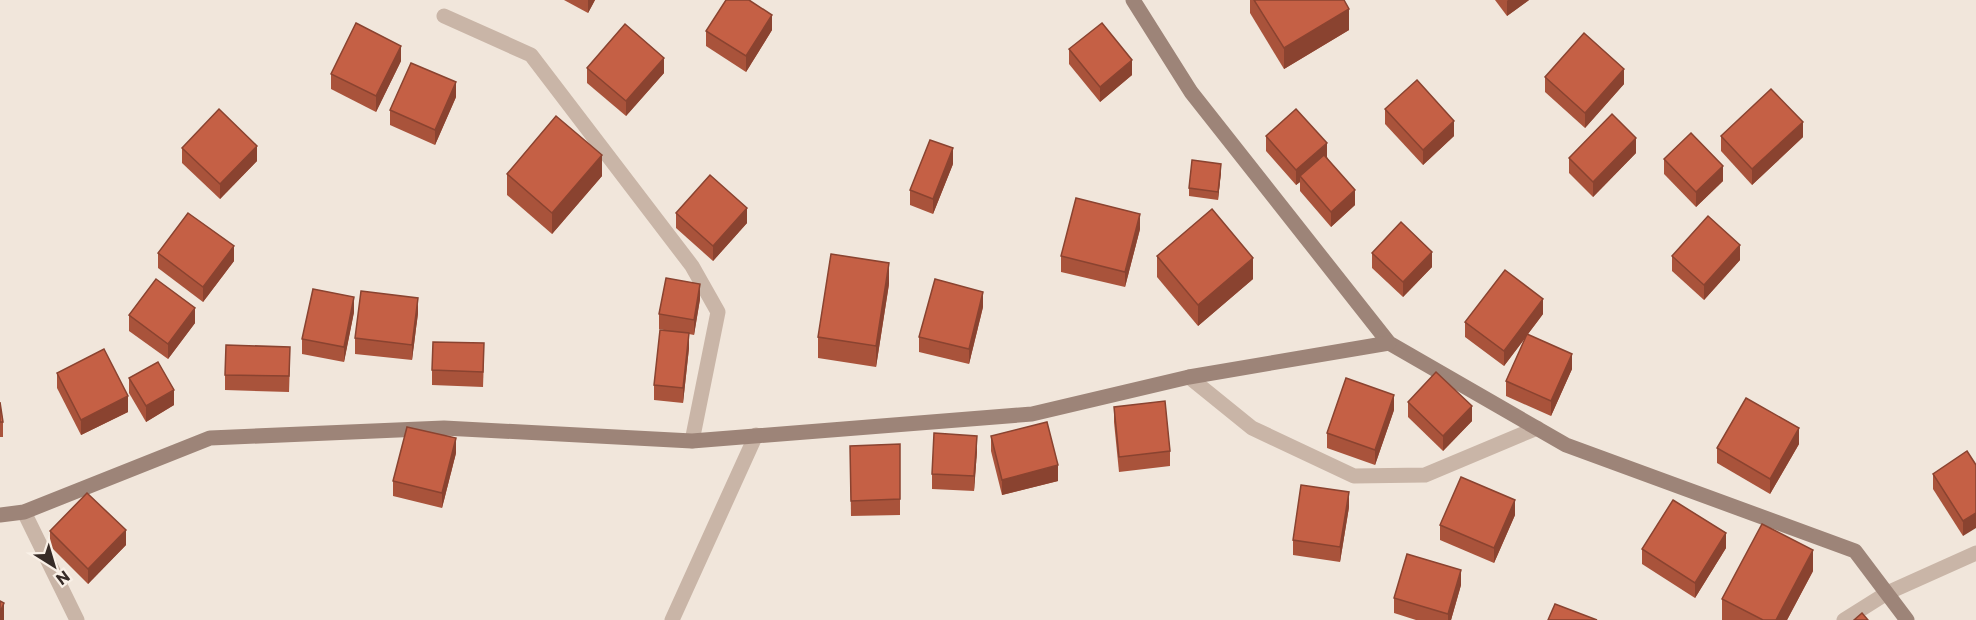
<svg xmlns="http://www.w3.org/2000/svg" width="1976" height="620" viewBox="0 0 1976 620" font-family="Commissioner,sans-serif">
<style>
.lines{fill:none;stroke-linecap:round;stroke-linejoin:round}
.street{stroke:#c9b5a7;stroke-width:15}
.secondary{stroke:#9d8478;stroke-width:15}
.wall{fill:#a9533b}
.shaded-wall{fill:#8a4330}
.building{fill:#c56045;stroke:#8a4330;stroke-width:1.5}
</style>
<rect width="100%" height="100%" fill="#f1e6db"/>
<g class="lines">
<!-- street -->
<g class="street">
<polyline points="444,16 531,55 692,266 718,312 692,441"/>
<polyline points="1189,377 1252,428 1354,476 1425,475 1537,428"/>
<polyline points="24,512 77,620"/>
<polyline points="672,620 756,435"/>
<polyline points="1844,620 1887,593 1976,553"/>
</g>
<!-- secondary -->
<g class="secondary">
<polyline points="1133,0 1191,92 1389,343 1566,445 1855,551 1907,620"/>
<polyline points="0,515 24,512 210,438 444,428 692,441 1032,414 1189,377 1389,343"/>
</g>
</g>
<!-- wall -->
<g class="wall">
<polygon points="564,0 595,0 588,13"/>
<polygon points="1250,0 1344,0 1349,30 1284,69 1250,13"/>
<polygon points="1495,0 1529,0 1507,16"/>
<polygon points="772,30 746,72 706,46 706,31"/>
<polygon points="1069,49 1132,75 1100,102 1069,64"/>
<polygon points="401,61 376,112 331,89 331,74"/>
<polygon points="587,68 664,73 626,116 587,83"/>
<polygon points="1545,77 1624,84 1585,128 1545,92"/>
<polygon points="456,97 435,145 390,125 390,110"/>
<polygon points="1385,109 1454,136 1423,165 1385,124"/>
<polygon points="1266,136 1327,157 1355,205 1331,227 1300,191 1300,182 1296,185 1266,151"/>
<polygon points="1721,136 1803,137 1752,185 1721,151"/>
<polygon points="182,148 257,161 220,199 182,163"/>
<polygon points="1636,153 1593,197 1569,173 1569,158"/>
<polygon points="1664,159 1723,181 1696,207 1664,174"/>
<polygon points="953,164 933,214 910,205 910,190"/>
<polygon points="1221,172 1218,200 1189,196 1189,188"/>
<polygon points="507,174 602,176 552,234 507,195"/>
<polygon points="676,213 747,223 713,261 676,228"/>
<polygon points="1140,229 1125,287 1061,272 1061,256"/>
<polygon points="158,253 234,261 203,302 158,268"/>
<polygon points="1372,253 1432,267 1403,297 1372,268"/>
<polygon points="1157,256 1253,279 1198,326 1157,277"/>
<polygon points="1672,256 1740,260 1704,300 1672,271"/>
<polygon points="889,284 876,367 818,358 818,337"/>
<polygon points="700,299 694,335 689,334 689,348 683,403 654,400 654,385 664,330 659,329 659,314"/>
<polygon points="983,307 969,364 919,352 919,337"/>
<polygon points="354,312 344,362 302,354 302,339"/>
<polygon points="418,313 412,360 355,354 355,338"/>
<polygon points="1543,314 1528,334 1572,369 1551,416 1506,396 1506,381 1526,337 1504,366 1465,337 1465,322"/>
<polygon points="129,315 195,323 168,359 129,331"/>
<polygon points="484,358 483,387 432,385 432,370"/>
<polygon points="290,362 289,392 225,390 225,375"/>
<polygon points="57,373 128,412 81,435 57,388"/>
<polygon points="129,378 174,405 146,422 129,393"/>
<polygon points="0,402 3,422 3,437 0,437"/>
<polygon points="1408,402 1472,421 1443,451 1408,417"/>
<polygon points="1114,407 1170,451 1170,466 1119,472 1114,422"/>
<polygon points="1394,410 1375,465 1327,448 1327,433"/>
<polygon points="991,436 1058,481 1002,495 991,451"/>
<polygon points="900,444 900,515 851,516 850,446"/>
<polygon points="1799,444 1770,494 1717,463 1717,448"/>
<polygon points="977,451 974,491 932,489 932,474"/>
<polygon points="456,453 442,508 393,496 393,481"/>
<polygon points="1976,465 1963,536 1933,489 1933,474"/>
<polygon points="1349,507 1340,562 1293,555 1293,540"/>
<polygon points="1515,515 1494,563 1440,540 1440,525"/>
<polygon points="50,531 126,545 88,584 50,546"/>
<polygon points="1726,548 1695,598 1642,564 1642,549"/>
<polygon points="1813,571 1787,620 1722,620 1722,599"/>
<polygon points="1461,585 1451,620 1416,620 1394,613 1394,598"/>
</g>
<!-- shaded-wall -->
<g class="shaded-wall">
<polygon points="588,0 595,0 588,13"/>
<polygon points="1508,0 1529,0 1507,16 1507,1"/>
<polygon points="1349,9 1349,30 1284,69 1284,48"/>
<polygon points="772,15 772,30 746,72 746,56"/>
<polygon points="401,46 401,61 376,112 376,96"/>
<polygon points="664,58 664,73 626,116 626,101"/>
<polygon points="1132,60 1132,75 1100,102 1100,87"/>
<polygon points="1624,69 1624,84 1585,128 1585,113"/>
<polygon points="456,82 456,97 435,145 435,130"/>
<polygon points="1454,121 1454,136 1423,165 1423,150"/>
<polygon points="1803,122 1803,137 1752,185 1752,169"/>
<polygon points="1636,138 1636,153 1593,197 1593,182"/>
<polygon points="1327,143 1327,158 1300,176 1300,182 1296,185 1296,170"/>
<polygon points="257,146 257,161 220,199 220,184"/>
<polygon points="953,148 953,164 933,214 933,199"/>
<polygon points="602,155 602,176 552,234 552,213"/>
<polygon points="1221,164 1221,172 1218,200 1218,192"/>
<polygon points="1723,166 1723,181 1696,207 1696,192"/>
<polygon points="1355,190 1355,205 1331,227 1331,212"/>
<polygon points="747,208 747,223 713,261 713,246"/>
<polygon points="1140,214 1140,229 1125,287 1125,272"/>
<polygon points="1740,245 1740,260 1704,300 1704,285"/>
<polygon points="234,246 234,261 203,302 203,287"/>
<polygon points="1432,252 1432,267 1403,297 1403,282"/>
<polygon points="1253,258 1253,279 1198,326 1198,305"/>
<polygon points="889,263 889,284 876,367 876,346"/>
<polygon points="700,284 700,299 694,335 694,320"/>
<polygon points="983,292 983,307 969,364 969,349"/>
<polygon points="354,297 354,312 344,362 344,347"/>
<polygon points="418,298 418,313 412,360 412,345"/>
<polygon points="1543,299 1543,314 1504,366 1504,351"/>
<polygon points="195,308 195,323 168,359 168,344"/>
<polygon points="689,333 689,348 683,403 683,388"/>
<polygon points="1572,354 1572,369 1551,416 1551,401"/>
<polygon points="174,390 174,405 146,422 146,406"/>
<polygon points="1394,395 1394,410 1375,465 1375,450"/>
<polygon points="128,396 128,412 81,435 81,420"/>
<polygon points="1472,406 1472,421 1443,451 1443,436"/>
<polygon points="1799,428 1799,444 1770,494 1770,479"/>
<polygon points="977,436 977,451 974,491 974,476"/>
<polygon points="456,438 456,453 442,508 442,493"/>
<polygon points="1058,465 1058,481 1002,495 1002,480"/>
<polygon points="1349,492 1349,507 1340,562 1340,547"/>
<polygon points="1515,500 1515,515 1494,563 1494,548"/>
<polygon points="1976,513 1976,528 1963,536 1963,521"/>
<polygon points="126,530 126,545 88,584 88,569"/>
<polygon points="1726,533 1726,548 1695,598 1695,583"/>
<polygon points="1813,550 1813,571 1787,620 1776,620"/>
<polygon points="1461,570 1461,585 1451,620 1448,620 1448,614"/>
<polygon points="4,603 4,620 0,620 0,612"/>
</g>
<!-- building -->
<g class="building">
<polygon points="726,0 749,0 772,15 746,56 706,31"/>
<polygon points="1254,0 1344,0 1349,9 1284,48"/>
<polygon points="356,23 401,46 376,96 331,74"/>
<polygon points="1102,23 1132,60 1100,87 1069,49"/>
<polygon points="625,24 664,58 626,101 587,68"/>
<polygon points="1584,33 1624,69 1585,113 1545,77"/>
<polygon points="411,63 456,82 435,130 390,110"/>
<polygon points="1417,80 1454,121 1423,150 1385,109"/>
<polygon points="1771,89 1803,122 1752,169 1721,136"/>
<polygon points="219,109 257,146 220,184 182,148"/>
<polygon points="1296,109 1327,143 1296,170 1266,136"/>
<polygon points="1612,114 1636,138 1593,182 1569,158"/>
<polygon points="556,116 602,155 552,213 507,174"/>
<polygon points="1691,133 1723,166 1696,192 1664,159"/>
<polygon points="930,140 953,148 933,199 910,190"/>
<polygon points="1324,155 1355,190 1331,212 1300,176"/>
<polygon points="1192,160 1221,164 1218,192 1189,188"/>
<polygon points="710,175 747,208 713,246 676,213"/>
<polygon points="1076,198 1140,214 1125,272 1061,256"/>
<polygon points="1212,209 1253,258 1198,305 1157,256"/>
<polygon points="188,213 234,246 203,287 158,253"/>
<polygon points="1708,216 1740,245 1704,285 1672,256"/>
<polygon points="1401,222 1432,252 1403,282 1372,253"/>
<polygon points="831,254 889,263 876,346 818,337"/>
<polygon points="1505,270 1543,299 1504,351 1465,322"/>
<polygon points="666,278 700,284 694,320 659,314"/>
<polygon points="156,279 195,308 168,344 129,315"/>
<polygon points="935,279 983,292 969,349 919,337"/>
<polygon points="313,289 354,297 344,347 302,339"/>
<polygon points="361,291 418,298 412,345 355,338"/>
<polygon points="660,330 689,333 683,388 654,385"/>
<polygon points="1527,334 1572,354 1551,401 1506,381"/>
<polygon points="433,342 484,343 483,372 432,370"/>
<polygon points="226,345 290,347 289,376 225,375"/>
<polygon points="104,349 128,396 81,420 57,373"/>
<polygon points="158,362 174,390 146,406 129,378"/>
<polygon points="1436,372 1472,406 1443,436 1408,402"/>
<polygon points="1346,378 1394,395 1375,450 1327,433"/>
<polygon points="1746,398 1799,428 1770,479 1717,448"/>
<polygon points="1165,401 1170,451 1119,457 1114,407"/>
<polygon points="0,402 3,422 0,422"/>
<polygon points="1047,422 1058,465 1002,480 991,436"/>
<polygon points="407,427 456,438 442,493 393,481"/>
<polygon points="934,433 977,436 974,476 932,474"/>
<polygon points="900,444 900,499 851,501 850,446"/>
<polygon points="1967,451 1976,465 1976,513 1963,521 1933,474"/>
<polygon points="1461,477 1515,500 1494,548 1440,525"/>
<polygon points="1301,485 1349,492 1340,547 1293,540"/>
<polygon points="87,493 126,530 88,569 50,531"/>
<polygon points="1673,500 1726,533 1695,583 1642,549"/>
<polygon points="1762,524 1813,550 1776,620 1763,620 1722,599"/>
<polygon points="1407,554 1461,570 1448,614 1394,598"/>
<polygon points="0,601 4,603 0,612"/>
<polygon points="1555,604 1597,620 1548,620"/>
<polygon points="1862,613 1868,620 1854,620"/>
</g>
<!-- north arrow -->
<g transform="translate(54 566) rotate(143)" stroke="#f9f0e7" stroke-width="4.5" paint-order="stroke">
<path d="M0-4.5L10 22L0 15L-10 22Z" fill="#362b27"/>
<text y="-9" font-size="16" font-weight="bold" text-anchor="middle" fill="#362b27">N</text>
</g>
</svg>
